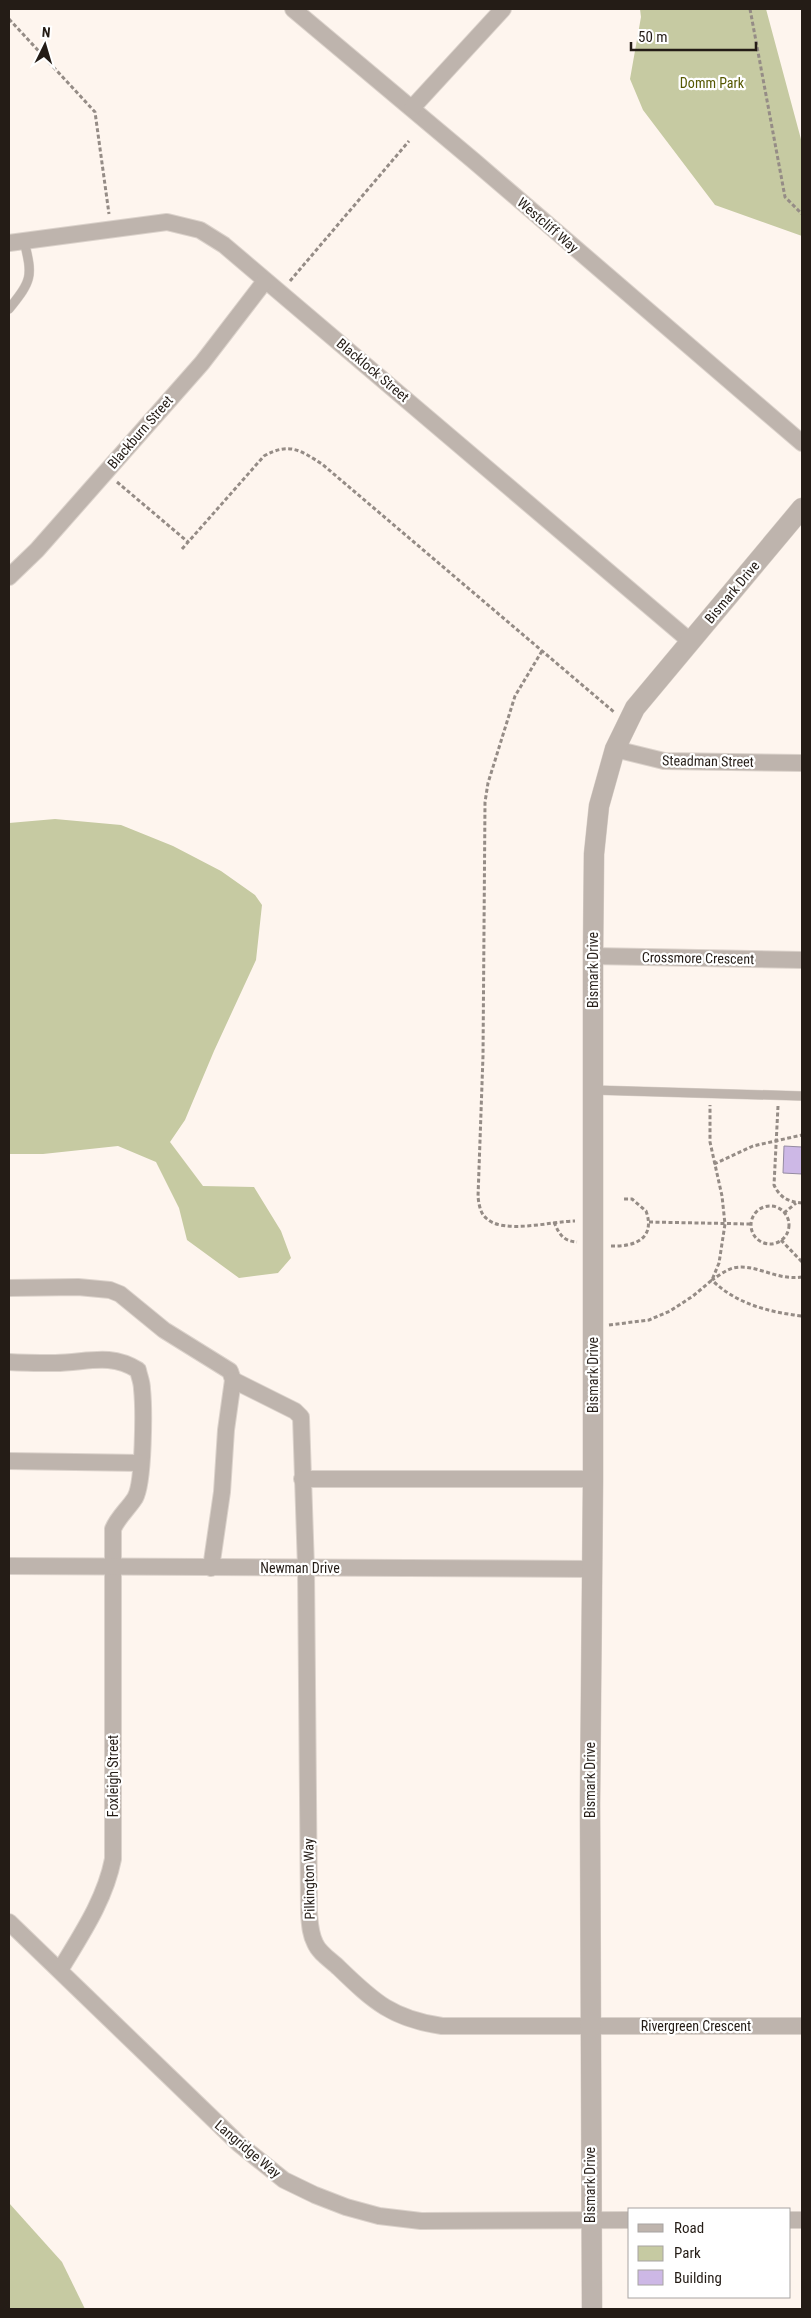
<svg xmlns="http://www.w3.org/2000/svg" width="811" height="2318" viewBox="0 0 811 2318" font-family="'Roboto Condensed',sans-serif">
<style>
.green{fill:#c6caa2}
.building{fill:#cdb8e6;stroke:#958ba2}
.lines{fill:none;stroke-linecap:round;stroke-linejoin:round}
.service-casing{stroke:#dbd2cb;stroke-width:10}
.minor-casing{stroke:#dbd2cb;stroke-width:18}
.tertiary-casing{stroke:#dbd2cb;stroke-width:21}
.path{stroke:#958c86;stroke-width:3;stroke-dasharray:4 2.5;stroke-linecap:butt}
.service{stroke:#beb4ad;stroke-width:9}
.minor{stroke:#beb4ad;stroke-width:16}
.tertiary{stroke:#beb4ad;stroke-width:20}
.labels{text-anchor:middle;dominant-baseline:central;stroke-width:4.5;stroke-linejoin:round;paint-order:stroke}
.park-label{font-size:14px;fill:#555801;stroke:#fff}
.street-label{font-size:14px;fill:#241c16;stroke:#fff}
</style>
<rect width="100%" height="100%" fill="#fef5ee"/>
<!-- green -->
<g class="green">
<polygon points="640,9 766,9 802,143 802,236 715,205 643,110 630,79 641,17"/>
<polygon points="55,819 121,825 173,846 221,871 255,895 262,905 256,960 214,1051 185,1120 170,1142 203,1186 254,1187 281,1231 291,1258 278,1273 239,1278 187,1240 179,1208 156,1162 118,1146 43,1154 9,1154 9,823"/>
<polygon points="9,2203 62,2262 85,2309 9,2309"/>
</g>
<!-- building -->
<polygon class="building" points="784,1146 802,1147 802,1174 783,1173"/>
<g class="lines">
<defs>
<g id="service">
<path d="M9 309C32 280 33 277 24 241"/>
<polyline points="593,1090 802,1096"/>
</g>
<g id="minor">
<polyline points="293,9 474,161 802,443"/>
<polyline points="412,108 503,9"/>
<polyline points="9,243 167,222 200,230 224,245 690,641"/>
<polyline points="9,577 37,550 202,363 265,281"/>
<polyline points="615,749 664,761 802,763"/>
<polyline points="593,956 802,960"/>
<polyline points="9,1288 78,1287 110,1290 120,1294 164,1330 230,1371 233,1380 226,1430 222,1492 211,1568"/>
<path d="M9 1362C24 1363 40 1363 55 1363 86 1363 109 1352 138 1370 139 1376 142 1382 142 1389 144 1408 144 1483 135 1498 128 1509 118 1517 113 1529V1859C105 1900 81 1935 60 1970"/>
<path d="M233 1380 295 1411 301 1417 306 1568 309 1913C310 1924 310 1933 315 1943 319 1953 332 1961 339 1968 374 2002 393 2019 442 2026H802"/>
<polyline points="9,1461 141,1463"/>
<polyline points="302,1479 593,1479"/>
<polyline points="9,1566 591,1569"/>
<polyline points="9,1922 239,2144 284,2180 315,2195 346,2207 379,2216 421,2221 630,2220"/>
<polyline points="790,2220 802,2220"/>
</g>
<polyline id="tertiary" points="592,2309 590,1804 593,1479 593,956 594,854 599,806 615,749 635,708 802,508"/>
</defs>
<!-- service casing -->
<use href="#service" class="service-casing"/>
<!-- minor casing -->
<use href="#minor" class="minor-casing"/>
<!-- tertiary casing -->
<use href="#tertiary" class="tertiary-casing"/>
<!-- path -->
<g class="path">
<polyline points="750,9 785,197 802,214"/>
<polyline points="9,19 95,112 109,214"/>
<polyline points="290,281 409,141"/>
<polyline points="117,482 188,542"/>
<path d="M182 549 264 456C289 442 300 450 322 464L614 712"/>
<path d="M542 651 515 696 488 783 485 802 483 1056 478 1197C479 1204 480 1213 486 1218 503 1235 552 1221 575 1221"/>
<path d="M778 1106 774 1185C780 1198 789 1202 802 1203"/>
<polyline points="714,1164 753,1146 802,1135"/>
<circle cx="770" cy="1225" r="19"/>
<polyline points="784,1213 796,1203"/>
<path d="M554 1222C559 1234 563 1241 577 1242"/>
<polyline points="649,1222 750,1224"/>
<polyline points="781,1240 802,1262"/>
<path d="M611 1246C634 1247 656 1239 646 1211L632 1199H622"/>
<path d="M802 1277C776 1281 756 1263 733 1268 726 1270 718 1276 712 1280 736 1304 769 1312 802 1316"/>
<polyline points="609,1325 649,1320 670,1311 693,1296 712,1280 719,1263 725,1224 722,1196 710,1142 710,1105"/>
</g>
<!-- service -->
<use href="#service" class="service"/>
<!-- minor -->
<use href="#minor" class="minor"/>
<!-- tertiary -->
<use href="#tertiary" class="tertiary"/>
</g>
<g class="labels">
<!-- park labels -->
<g class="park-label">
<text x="712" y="83">Domm Park</text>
</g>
<!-- street labels -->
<g class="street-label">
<text transform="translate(548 225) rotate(41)">Westcliff Way</text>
<text transform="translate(373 370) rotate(40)">Blacklock Street</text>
<text transform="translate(140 432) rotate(-49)">Blackburn Street</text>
<text transform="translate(732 592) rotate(-50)">Bismark Drive</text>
<text transform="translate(708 761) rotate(1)">Steadman Street</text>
<text transform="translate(698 958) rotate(1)">Crossmore Crescent</text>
<text transform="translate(593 970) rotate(-90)">Bismark Drive</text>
<text transform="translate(593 1375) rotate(-90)">Bismark Drive</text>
<text x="300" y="1568">Newman Drive</text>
<text transform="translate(113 1776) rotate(-90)">Foxleigh Street</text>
<text transform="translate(590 1780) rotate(-90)">Bismark Drive</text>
<text transform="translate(309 1879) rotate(-91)">Pilkington Way</text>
<text x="696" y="2026">Rivergreen Crescent</text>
<text transform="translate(248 2149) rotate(40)">Langridge Way</text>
<text transform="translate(590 2185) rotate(-90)">Bismark Drive</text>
</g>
</g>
<!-- border -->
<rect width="811" height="2318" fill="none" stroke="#241c16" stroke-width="20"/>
<!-- legend -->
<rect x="628" y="2208" width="162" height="90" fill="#ffffff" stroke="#a7a4a2"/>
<rect x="638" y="2224" width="25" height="8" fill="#beb4ad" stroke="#a7a4a2"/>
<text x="674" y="2233" font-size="15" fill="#241c16">Road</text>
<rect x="638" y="2246" width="25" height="15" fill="#c6caa2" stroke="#a7a4a2"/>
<text x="674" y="2258" font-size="15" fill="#241c16">Park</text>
<rect x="638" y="2270" width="25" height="15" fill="#cdb8e6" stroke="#a7a4a2"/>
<text x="674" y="2283" font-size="15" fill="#241c16">Building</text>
<!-- north arrow -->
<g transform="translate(45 45) rotate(5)" stroke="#ffffff" stroke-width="4" paint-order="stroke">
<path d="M0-4L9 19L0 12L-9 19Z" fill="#241c16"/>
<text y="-8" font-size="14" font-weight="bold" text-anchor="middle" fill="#241c16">N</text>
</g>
<!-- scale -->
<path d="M631 42v8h125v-8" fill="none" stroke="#241c16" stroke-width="2.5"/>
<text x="638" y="42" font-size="15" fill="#241c16" stroke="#ffffff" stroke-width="4" paint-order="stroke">50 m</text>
</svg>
